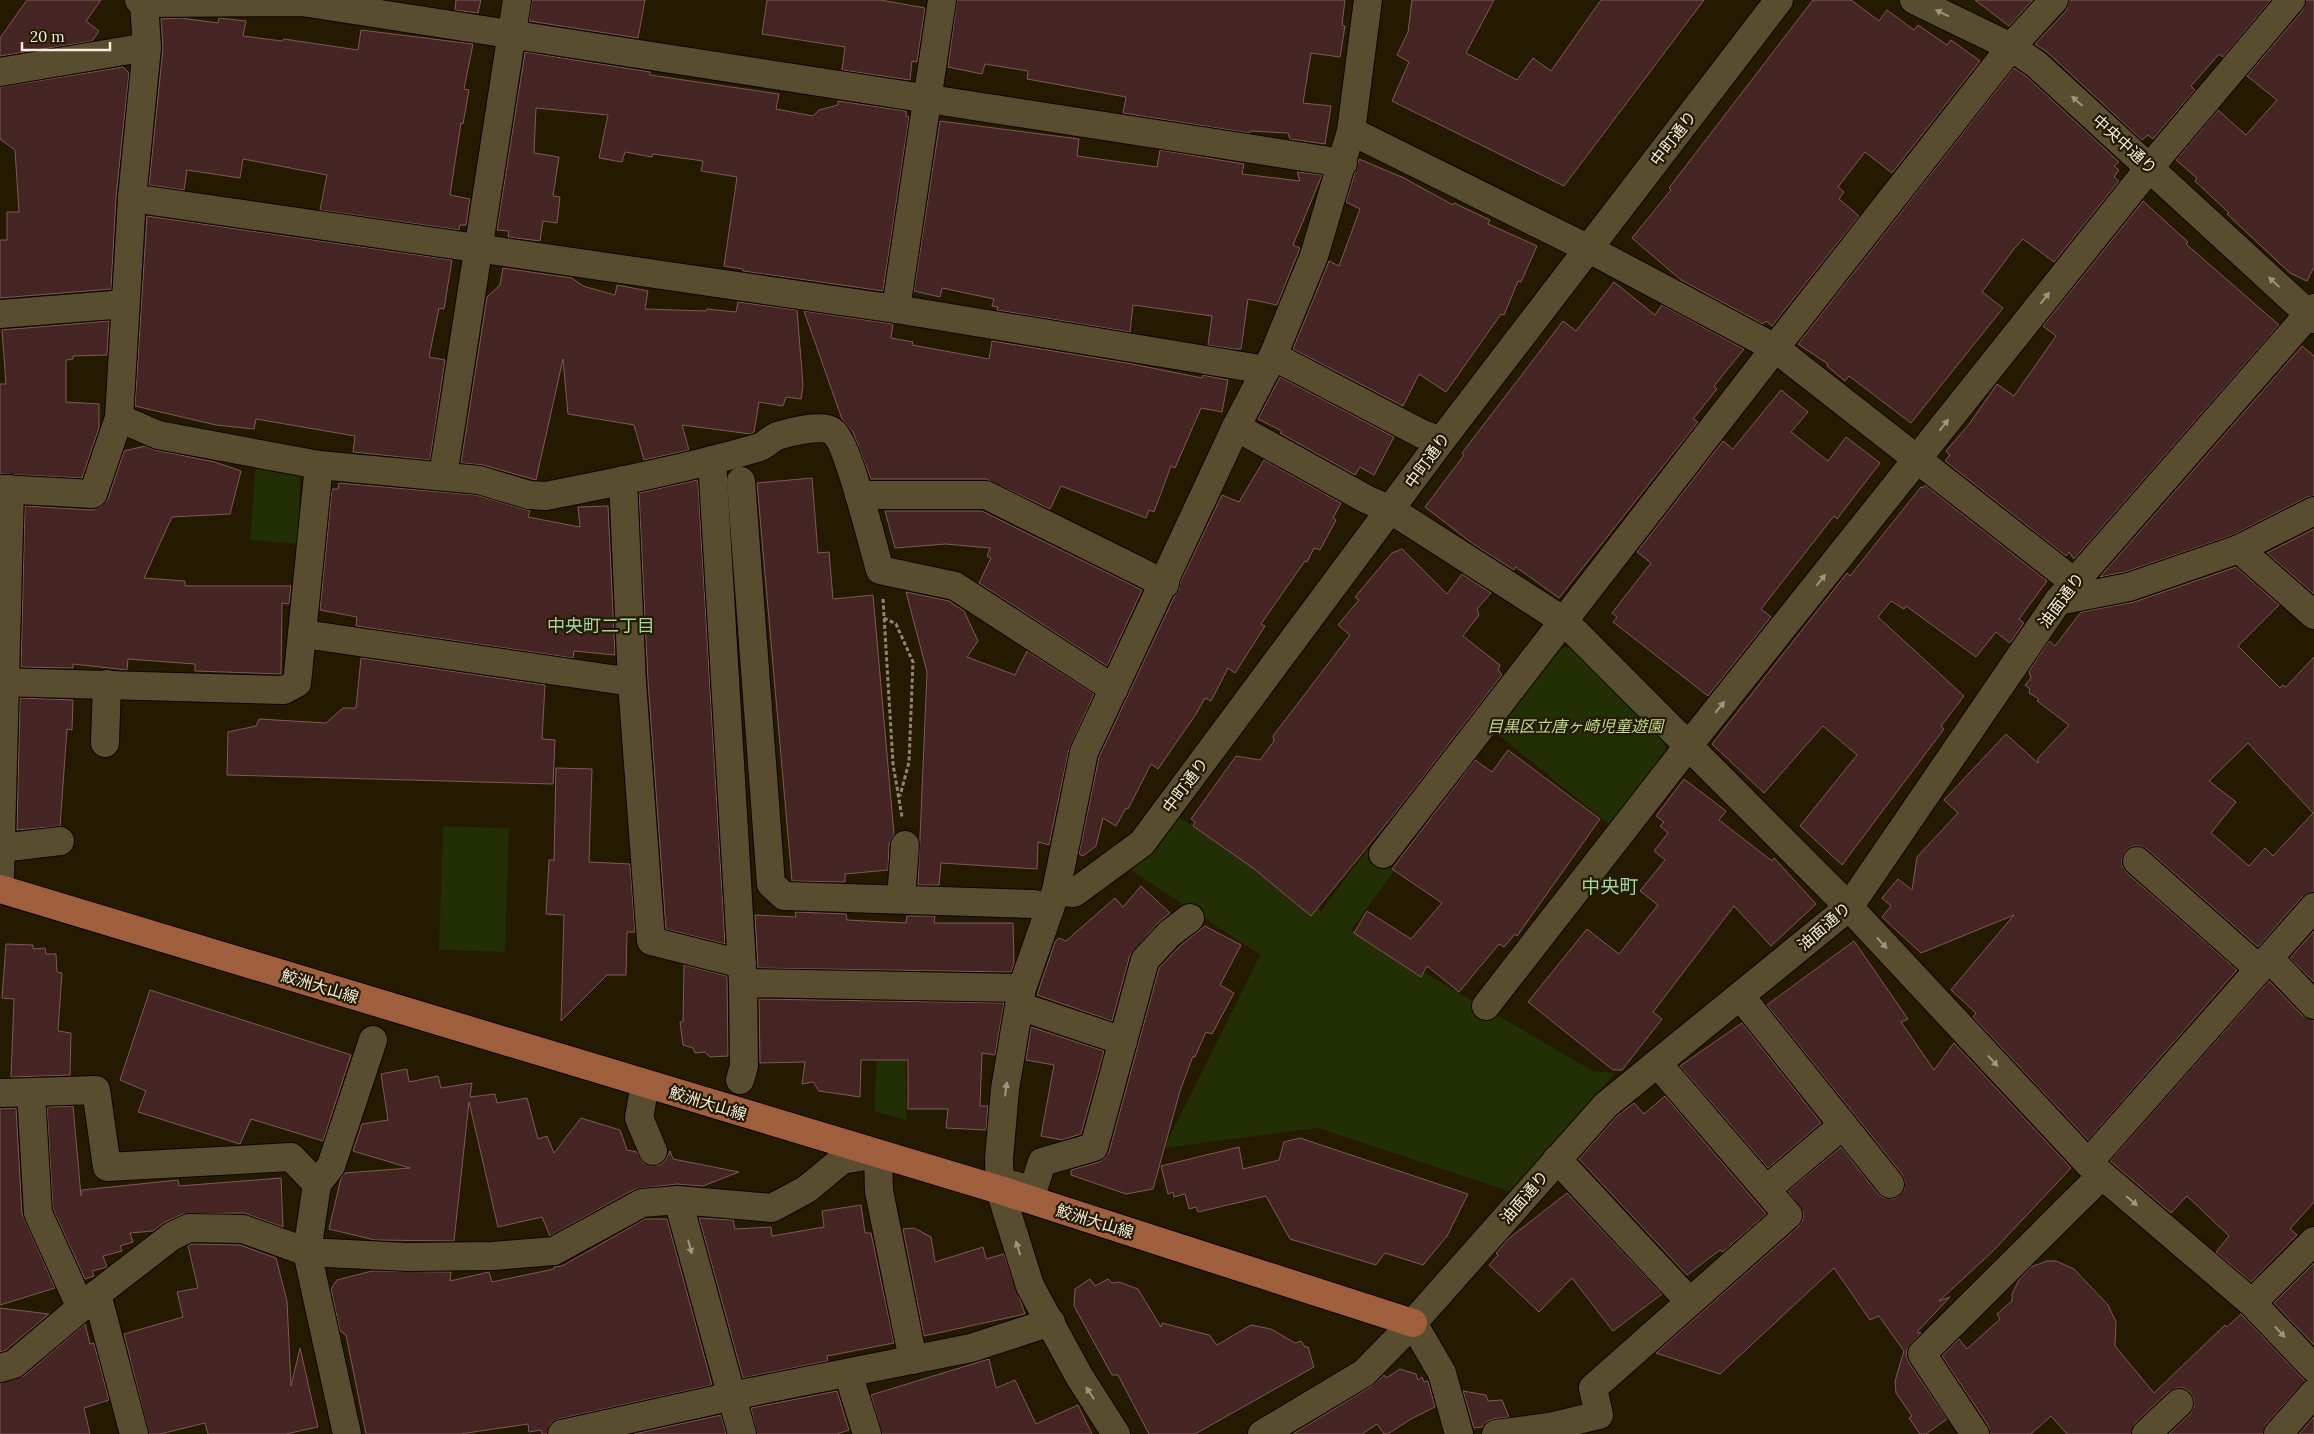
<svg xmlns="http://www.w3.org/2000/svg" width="2314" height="1434" viewBox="0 0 2314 1434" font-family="Lora,'Noto Sans JP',serif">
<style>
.green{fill:#222e03}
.building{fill:#452523;stroke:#7d5a56;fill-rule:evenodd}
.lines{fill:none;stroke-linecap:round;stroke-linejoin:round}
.minor-casing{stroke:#0d0400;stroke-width:30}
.major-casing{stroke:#0d0400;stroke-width:30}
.path{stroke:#8f8671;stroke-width:3;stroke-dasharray:4 2.5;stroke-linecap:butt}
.minor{stroke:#594d2f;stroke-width:28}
.major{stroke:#9f5f3c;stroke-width:28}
.oneway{fill:#9f957d}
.labels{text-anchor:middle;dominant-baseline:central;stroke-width:4.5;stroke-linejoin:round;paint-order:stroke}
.street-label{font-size:16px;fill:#f5eedd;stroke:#241a00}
.park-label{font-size:16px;font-style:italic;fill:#bfdc8d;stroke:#241a00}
.neighbourhood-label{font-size:18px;fill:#a3d799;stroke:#241a00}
.quarter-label{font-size:19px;fill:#a3d799;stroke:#241a00}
</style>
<rect width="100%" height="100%" fill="#241a00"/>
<!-- green -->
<g class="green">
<polygon points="256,463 300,470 299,544 250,540"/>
<polygon points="1571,647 1664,736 1666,754 1609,824 1493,731 1557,648"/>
<polygon points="1179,817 1321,911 1368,849 1394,871 1351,930 1593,1071 1615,1073 1511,1192 1318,1128 1164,1148 1260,955 1131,870 1147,857"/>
<polygon points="443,826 509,828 505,952 439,950"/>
<polygon points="877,1052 905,1052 907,1121 874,1111"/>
</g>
<!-- building -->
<g class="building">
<polygon points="27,0 101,0 86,21 99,31 92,41 0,56 0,38"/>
<polygon points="456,0 481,0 478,13 455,10"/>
<polygon points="532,0 645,0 638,38 529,21"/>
<polygon points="767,0 880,0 925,8 917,62 912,61 910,80 842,70 845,47 762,34"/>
<polygon points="957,0 1345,0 1342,25 1345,26 1340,57 1311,53 1303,103 1331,106 1325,144 1290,139 1288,133 1250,131 1249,133 1123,113 1126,97 1027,79 1028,71 985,64 982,74 948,67"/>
<polygon points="1412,0 1494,0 1466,53 1517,80 1533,58 1551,71 1601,0 1704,0 1564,186 1392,101 1409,62 1397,55 1408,32"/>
<polygon points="1813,0 1851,0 1879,21 1887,10 1914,30 1918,25 1947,45 1951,40 1980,61 1892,173 1865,152 1838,187 1844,192 1839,199 1859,216 1772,326 1766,321 1763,324 1681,280 1632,238 1671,190 1669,188"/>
<polygon points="1975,0 2033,0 2009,26"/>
<polygon points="2069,0 2271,0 2223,57 2219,54 2191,86 2195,90 2153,139 2148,135 2142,140 2047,52 2035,44 2066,11"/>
<polygon points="2306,0 2314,0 2314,267 2307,281 2290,273 2227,214 2229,213 2195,181 2197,178 2176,160 2218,110 2246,135 2277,100 2247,76 2303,10"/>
<polygon points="181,18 218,23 219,18 246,21 243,36 282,41 284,39 358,50 361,30 473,44 464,89 469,90 463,124 461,123 450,195 470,199 466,225 460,225 459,230 320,210 327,175 243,159 240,178 187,170 184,190 149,185 163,48 161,19"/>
<polygon points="525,52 650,72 650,75 779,94 776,109 813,116 819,110 838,105 838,101 906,111 906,116 909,117 883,291 743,271 743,269 724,266 737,177 701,171 703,161 653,154 652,157 625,152 622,162 599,158 608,115 536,108 534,153 559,157 553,196 560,197 557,223 543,221 540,241 508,237 509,231 497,230"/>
<polygon points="123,67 129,73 116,197 111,289 0,298 0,240 7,240 7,212 19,212 15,150 0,139 0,87"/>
<polygon points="2014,68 2026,76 2119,162 2114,166 2119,170 2114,177 2119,181 2054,262 2023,239 2014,249 1982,292 2003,308 1911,423 1849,376 1845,381 1827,366 1828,364 1798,344"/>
<polygon points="940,121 1079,139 1077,156 1157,167 1160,150 1244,164 1242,174 1300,181 1297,172 1322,175 1293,245 1300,248 1277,305 1248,299 1241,349 1234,349 1208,345 1212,316 1133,305 1130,332 997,310 998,307 992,306 994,299 942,288 940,297 914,291"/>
<polygon points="1359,159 1404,178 1453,205 1454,203 1490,220 1488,224 1537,246 1521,282 1518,281 1504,315 1501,314 1446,392 1419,374 1403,406 1293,349 1329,261 1339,266 1360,209 1346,202"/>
<polygon points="2143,201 2188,242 2186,244 2279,325 2074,559 2069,552 2066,556 1945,461 1950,455 1946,451 1970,423 1997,384 2014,396 2056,336 2043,326"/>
<polygon points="147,216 452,260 444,309 439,308 429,357 445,360 430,460 353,452 355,436 256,419 254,429 216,425 135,406"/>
<polygon points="503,268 572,278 583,286 615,295 617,285 648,291 645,309 706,311 707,309 736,312 738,302 797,310 803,385 801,399 786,397 783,406 759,402 754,432 751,434 682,425 689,450 644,460 634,425 568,414 563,359 536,480 483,465 461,463 487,297 500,285"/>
<polygon points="1614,282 1655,315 1662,305 1744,349 1714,386 1717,389 1693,419 1698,422 1559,598 1516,567 1514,570 1473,544 1425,507 1464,455 1462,453 1563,321 1576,331"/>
<polygon points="804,311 893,324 891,338 913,342 912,345 989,359 992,341 1127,363 1202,378 1203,375 1228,380 1222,412 1201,408 1175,468 1171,466 1154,512 1149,510 1146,518 1061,486 1050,509 986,479 871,479 853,432 842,419"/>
<polygon points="109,321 107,355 73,356 73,359 66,360 66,402 99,404 99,428 82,478 0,474 0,384 6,384 2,330"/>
<polygon points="2302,346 2314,356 2314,496 2307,497 2233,535 2125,572 2100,577"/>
<polygon points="1280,377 1394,437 1374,475 1360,467 1355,475 1280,433 1282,431 1258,419"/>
<polygon points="1781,390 1808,412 1791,432 1828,461 1846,437 1880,463 1837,519 1834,516 1761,609 1771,617 1708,696 1613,622 1617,617 1612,613 1651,563 1637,552 1723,441 1733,449"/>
<polygon points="145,446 155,450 215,462 241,471 230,514 172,517 144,578 185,581 185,586 291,586 289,604 282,603 281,674 195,671 195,664 128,659 127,670 73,664 73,668 21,667 25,506 92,510 101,507 108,499 124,451"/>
<polygon points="1264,460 1341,503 1333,518 1336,520 1320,550 1314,548 1307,562 1305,561 1261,624 1265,626 1235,673 1228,668 1211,701 1205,698 1196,714 1158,769 1151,764 1128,809 1126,808 1116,826 1103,818 1096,846 1083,856 1079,854 1099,757 1174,597 1179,590 1180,583 1222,495 1239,502"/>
<polygon points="812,478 818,553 829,552 833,599 873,595 894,834 889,844 888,870 845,874 845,882 792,881 757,483"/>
<polygon points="697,480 698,484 725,944 666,929 648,681 639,493"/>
<polygon points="339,483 476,495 530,511 528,517 580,527 578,507 608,506 615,655 574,651 573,658 356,626 357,617 320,610 332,489 338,489"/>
<polygon points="1925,485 2047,581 2019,619 2024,623 2010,643 1996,632 1976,657 1906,606 1904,609 1891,601 1878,617 1964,696 1941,726 1944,729 1842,865 1800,826 1857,755 1823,726 1764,793 1712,744 1847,573 1850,576 1921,487 1923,488"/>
<polygon points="885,511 982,511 1142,590 1107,666 979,583 991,558 987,556 990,548 946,544 895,548"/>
<polygon points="2314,529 2314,594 2267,553"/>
<polygon points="1402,549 1447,594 1462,574 1491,593 1477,609 1479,615 1463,636 1500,665 1498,670 1502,675 1396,812 1311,916 1253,868 1193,826 1195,822 1191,819 1236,756 1260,760 1274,741 1273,736 1350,635 1338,625 1359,600 1355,597 1392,553"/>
<path d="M2236 567 2279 605 2238 646 2280 688 2283 685 2286 687 2314 657V892L2302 897 2258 947 2147 849 2140 846H2133L2126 850 2122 858V866L2127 873 2237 970 2088 1140 1973 1017 1976 1013 1951 990 2014 915 1921 953 1882 917 1891 906 1882 898 1898 879 1912 890 1917 857 1958 813 1944 800 2006 734 2038 763V758L2069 725 2037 701 2039 699 2029 693 2030 689 2025 685 2031 678 2029 671 2049 641 2055 646 2081 612 2134 602ZM2248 743 2313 813 2273 856 2265 848 2249 866 2211 833 2236 802 2209 781Z"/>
<polygon points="906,592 949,601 964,611 978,641 967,657 1015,675 1027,651 1094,694 1069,749 1049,845 1038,842 1037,869 941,863 939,885 918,885 927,672"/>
<polygon points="361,658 545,685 542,739 555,740 553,784 227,775 228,732 256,726 259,719 326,723 343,708 356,708"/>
<polygon points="20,698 73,700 72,730 67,729 60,826 17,830"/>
<polygon points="1508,750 1600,819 1517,936 1515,934 1504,947 1499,944 1459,992 1427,966 1421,977 1354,933 1367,911 1411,939 1442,903 1392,869 1475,760 1492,772"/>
<polygon points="556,768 592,769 589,862 630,864 635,932 627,932 626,975 607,975 561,1021 564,915 546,914 549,860 554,860"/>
<polygon points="1684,779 1726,811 1719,820 1772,861 1774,858 1816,904 1771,946 1734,906 1653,1012 1662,1019 1622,1070 1613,1070 1528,1002 1587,929 1619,954 1658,905 1640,891 1665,860 1654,851 1668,833 1660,826 1664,822 1656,816"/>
<polygon points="1141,886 1170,913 1158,923 1130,955 1112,1021 1037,995 1055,942 1059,938 1066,941 1115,898 1123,907"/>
<polygon points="795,912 846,914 847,920 906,923 907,916 935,916 934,923 1013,923 1014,964 1011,972 758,968 755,915 796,917"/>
<polygon points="1205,926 1241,945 1220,985 1234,993 1212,1034 1206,1032 1195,1057 1193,1056 1180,1091 1153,1189 1126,1194 1071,1175 1071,1170 1099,1162 1105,1158 1109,1152 1159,968 1180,946"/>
<polygon points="2314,931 2314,982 2290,958"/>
<polygon points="1854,941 1908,1019 1901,1022 1934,1070 1954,1043 2071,1168 1994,1250 1939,1301 1950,1297 1917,1332 1921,1333 1907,1349 1906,1356 1909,1363 1947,1419 1926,1434 1920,1434 1909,1418 1912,1416 1896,1393 1895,1381 1904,1351 1879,1316 1870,1320 1834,1268 1720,1374 1656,1353 1798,1227 1803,1220 1803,1212 1788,1191 1841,1147 1878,1194 1884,1198 1893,1199 1899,1196 1904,1190 1905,1182 1902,1174 1767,1005"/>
<polygon points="6,944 33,945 33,949 45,948 46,954 56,954 57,972 62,973 58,1031 71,1033 70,1075 11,1077 14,999 2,998"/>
<polygon points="684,965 727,976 728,1056 710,1057 705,1052 695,1053 693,1048 683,1045 680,1022 683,1022"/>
<polygon points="2269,981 2303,1016 2314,1020 2314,1202 2290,1229 2297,1235 2251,1282 2216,1252 2229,1236 2187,1196 2171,1213 2110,1161"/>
<polygon points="150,990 351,1055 323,1141 251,1119 240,1144 138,1112 146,1091 120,1080"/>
<polygon points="759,999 1004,1003 995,1055 982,1053 980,1106 988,1106 986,1130 946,1128 948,1109 908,1109 908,1060 861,1060 860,1097 819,1091 813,1082 802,1084 805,1062 760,1063"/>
<polygon points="1742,1023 1821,1123 1768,1168 1680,1066"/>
<polygon points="1031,1027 1104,1051 1081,1134 1062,1140 1041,1136 1054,1065 1026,1060"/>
<polygon points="407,1069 409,1082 438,1076 441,1088 472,1083 470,1097 495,1094 497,1103 527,1098 538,1139 547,1136 554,1153 581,1118 620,1130 627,1150 637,1152 643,1163 651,1166 660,1165 665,1161 670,1151 673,1159 739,1172 703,1186 677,1184 635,1189 550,1236 542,1217 498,1227 469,1102 454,1241 375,1240 329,1229 341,1178 345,1173 410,1168 353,1151 362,1124 388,1120 381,1074"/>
<polygon points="1665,1096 1766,1214 1723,1252 1720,1250 1687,1275 1579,1159 1617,1116 1634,1103 1644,1114"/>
<polygon points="73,1106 81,1196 82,1190 178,1180 179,1186 281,1178 283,1227 244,1213 183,1214 165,1222 153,1231 130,1233 133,1242 120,1246 122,1251 103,1256 107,1267 92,1271 94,1276 85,1279 53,1209 47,1107"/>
<polygon points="16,1108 22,1214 55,1288 0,1305 0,1109"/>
<polygon points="1300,1138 1468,1194 1447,1236 1423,1265 1385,1253 1376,1265 1290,1239 1266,1196 1198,1212 1196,1207 1189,1209 1185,1194 1174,1197 1173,1192 1168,1194 1161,1166 1239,1147 1243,1169 1279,1160 1284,1142"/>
<polygon points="1567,1193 1662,1294 1613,1331 1572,1278 1539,1312 1489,1265 1498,1255 1496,1253 1508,1239"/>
<polygon points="861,1205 865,1233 871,1233 894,1343 827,1356 828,1361 743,1378 699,1218 733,1220 735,1229 771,1227 772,1236 824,1227 822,1211"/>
<polygon points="645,1219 667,1219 712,1385 559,1419 551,1423 547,1434 542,1434 541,1430 529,1432 528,1424 460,1434 366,1434 346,1335 340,1331 331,1289 337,1280 372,1271 451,1272 450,1281 489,1272 492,1282 554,1269 554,1267 562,1266"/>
<polygon points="914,1228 931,1237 935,1262 983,1247 986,1259 1004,1254 1025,1314 924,1336 903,1229"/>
<polygon points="192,1244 240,1245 276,1258 287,1301 291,1386 300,1348 318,1427 286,1434 208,1434 205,1423 160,1434 149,1434 124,1334 183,1317 177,1292 198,1288 188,1246"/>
<polygon points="2047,1261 2056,1261 2074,1269 2108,1305 2116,1322 2115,1346 2154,1393 2225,1325 2227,1327 2241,1314 2305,1381 2266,1424 2263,1434 2169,1434 2190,1414 2194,1407 2194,1399 2190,1392 2184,1388 2176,1388 2168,1392 2135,1423 2131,1434 2067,1434 2051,1416 2031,1434 1990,1434 1988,1425 1942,1356 1959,1339 1967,1349 2000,1319 1997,1314 2012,1301 2012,1294 2019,1280 2031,1267"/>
<polygon points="2314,1263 2314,1345 2274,1303"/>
<polygon points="1090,1279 1095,1286 1108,1279 1112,1283 1119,1282 1138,1289 1161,1327 1162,1323 1209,1335 1217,1345 1251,1325 1271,1329 1295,1343 1301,1341 1305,1347 1308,1347 1314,1367 1195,1434 1149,1434 1118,1375 1112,1375 1074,1306 1075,1289"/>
<polygon points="0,1308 49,1314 6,1350 0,1352"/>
<polygon points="85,1324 90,1344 94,1343 109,1400 84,1408 90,1434 0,1434 0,1383 24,1376"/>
<polygon points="989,1359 996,1388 1015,1380 1036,1424 1078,1405 1092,1434 882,1434 871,1395"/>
<polygon points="1400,1369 1416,1374 1418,1380 1422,1377 1424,1382 1428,1381 1435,1407 1411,1419 1388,1434 1384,1434 1377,1424 1362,1434 1293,1434 1372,1386 1384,1375 1386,1378"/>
<polygon points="837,1391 849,1430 837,1434 757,1434 751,1408"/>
<polygon points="1463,1391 1486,1395 1488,1401 1502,1400 1509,1417 1493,1419 1487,1421 1482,1427 1474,1428"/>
<polygon points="721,1415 726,1434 634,1434"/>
<polygon points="2314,1417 2314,1434 2299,1434"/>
</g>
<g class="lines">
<defs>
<g id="minor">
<polyline points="139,0 144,3 302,2 1343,163"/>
<polyline points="1914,0 2011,47 2036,64 2314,319"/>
<polyline points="0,72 147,47"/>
<polyline points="1351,131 1587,248 1775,348 2074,582"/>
<polyline points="132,198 896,309 1266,370"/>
<polyline points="896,309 942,0"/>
<polyline points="0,314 125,304"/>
<polyline points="1273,356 1422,434 1441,441"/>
<path d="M119 418 158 435 319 465 479 480 529 495 546 496C617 482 688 468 757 448 765 446 770 439 777 436 789 432 822 424 832 431 848 441 873 547 880 570L955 586 1114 689"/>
<polyline points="1236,427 1366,499 1391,510 1564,621 1849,907 2088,1163 2252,1303 2314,1368"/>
<polyline points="712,460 743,983 744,1066 740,1080"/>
<polyline points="443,476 517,0"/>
<polyline points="623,480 632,682 651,941 742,964"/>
<polyline points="741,481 771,884 784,896 1033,904 1050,908"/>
<polyline points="0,489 93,494 119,418 132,198 147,47 144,3"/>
<polyline points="859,495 986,495 1165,584"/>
<polyline points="2239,549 2314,615"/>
<polyline points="2058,601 2129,587 2239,549 2314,511"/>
<polyline points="304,634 632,682"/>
<polyline points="0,682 284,690 297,683 319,465"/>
<polyline points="105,743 107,684"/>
<polyline points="1,848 60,841"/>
<polyline points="1383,854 1775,348 2011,47 2054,0"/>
<polyline points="2137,861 2259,969"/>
<polyline points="0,875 10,489"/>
<polyline points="1056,891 1074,893 1142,843 1441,441 1779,0"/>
<polyline points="901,899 905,845"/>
<polyline points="2269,958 2314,1005"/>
<polyline points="743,983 1022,988"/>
<polyline points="1741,997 1890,1184"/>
<polyline points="1019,1006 1123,1041"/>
<polyline points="1486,1006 1689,745 2150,167 2291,0"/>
<polyline points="645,1084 639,1118 653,1151"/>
<polyline points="0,1093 96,1090 107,1167 291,1157 317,1184"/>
<polyline points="31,1093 38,1213 81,1308"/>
<polyline points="1557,1159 1690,1302 1788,1215 1658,1064"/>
<polyline points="2088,1163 2314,907"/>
<polyline points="1001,1182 1033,1190 1042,1162 1094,1147 1145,960 1169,934 1190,918"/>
<polyline points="1767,1189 1843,1125"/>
<polyline points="678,1200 742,1434"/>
<polyline points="97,1294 134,1434"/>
<polyline points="2252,1303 2314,1241"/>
<polyline points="1413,1323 1442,1373 1459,1434"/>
<polyline points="0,1368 14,1364 97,1294 172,1236 189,1228 243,1229 307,1252 407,1257 493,1256 554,1251 642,1203 678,1200 772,1208 807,1189 842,1160 878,1154 879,1191 913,1360"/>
<polyline points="848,1373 867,1434"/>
<polyline points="347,1434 307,1252 317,1184 331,1166 373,1040"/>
<polyline points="562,1434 751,1392 971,1348 1051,1322"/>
<polyline points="1116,1434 1079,1376 1030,1286 1000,1190 999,1159 1005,1089 1022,988 1056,891 1084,752 1236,427 1273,356 1314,256 1351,131 1368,0"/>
<polyline points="1262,1434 1364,1373 1413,1323 1606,1105 1849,907 2058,601 2314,308"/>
<polyline points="1496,1434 1549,1427 1599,1415 1593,1388 1690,1302"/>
<polyline points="1975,1434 1922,1354 2102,1175"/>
<polyline points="2146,1434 2179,1403"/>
<polyline points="2278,1434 2314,1393"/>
</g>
<polyline id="major" points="0,889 1000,1190 1413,1323"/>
</defs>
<!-- minor casing -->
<use href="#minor" class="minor-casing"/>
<!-- major casing -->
<use href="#major" class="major-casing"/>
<!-- path -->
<g class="path">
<polyline points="883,599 893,764 902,817"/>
<polyline points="884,618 896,624 913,662 909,762 900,796"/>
</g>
<!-- minor -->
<use href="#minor" class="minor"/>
<!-- major -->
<use href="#major" class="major"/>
</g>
<!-- one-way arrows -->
<defs><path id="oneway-solid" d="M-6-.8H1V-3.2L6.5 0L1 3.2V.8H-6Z" transform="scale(1.25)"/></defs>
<g class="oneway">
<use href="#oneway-solid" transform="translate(1942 13) rotate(-154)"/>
<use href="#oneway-solid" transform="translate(2077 101) rotate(-138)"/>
<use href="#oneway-solid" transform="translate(2274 282) rotate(-137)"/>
<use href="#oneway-solid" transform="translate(2045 298) rotate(-52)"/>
<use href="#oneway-solid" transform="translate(1944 425) rotate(-52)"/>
<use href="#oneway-solid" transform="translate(1821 580) rotate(-51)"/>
<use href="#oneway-solid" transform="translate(1720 707) rotate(-51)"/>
<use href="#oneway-solid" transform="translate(1882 943) rotate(47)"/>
<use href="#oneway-solid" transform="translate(1993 1061) rotate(47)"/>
<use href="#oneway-solid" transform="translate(1006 1089) rotate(-83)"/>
<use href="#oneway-solid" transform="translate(2132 1201) rotate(40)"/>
<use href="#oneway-solid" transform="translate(690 1247) rotate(75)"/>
<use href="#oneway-solid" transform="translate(1018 1248) rotate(-108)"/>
<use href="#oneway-solid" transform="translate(2280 1332) rotate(47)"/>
<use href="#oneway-solid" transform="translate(1090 1393) rotate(-123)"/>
</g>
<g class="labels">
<!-- street labels -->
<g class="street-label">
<text transform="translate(1673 138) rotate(-52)">中町通り</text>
<text transform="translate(2125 144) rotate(42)">中央中通り</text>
<text transform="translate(1427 460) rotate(-54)">中町通り</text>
<text transform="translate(2061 600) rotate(-53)">油面通り</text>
<text transform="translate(1185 785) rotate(-53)">中町通り</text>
<text transform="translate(1824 926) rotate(-41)">油面通り</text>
<text transform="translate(320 986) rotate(17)">鮫洲大山線</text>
<text transform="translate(708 1103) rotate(17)">鮫洲大山線</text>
<text transform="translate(1524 1197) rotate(-49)">油面通り</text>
<text transform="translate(1095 1221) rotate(17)">鮫洲大山線</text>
</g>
<!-- park labels -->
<g class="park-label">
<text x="1575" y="726">目黒区立唐ヶ崎児童遊園</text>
</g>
<!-- neighbourhood labels -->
<g class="neighbourhood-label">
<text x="601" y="625">中央町二丁目</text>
</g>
<!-- quarter labels -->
<g class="quarter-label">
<text x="1610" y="886">中央町</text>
</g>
</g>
<!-- scale -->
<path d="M22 42v8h88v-8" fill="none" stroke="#f5eedd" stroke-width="2.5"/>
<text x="30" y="42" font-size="15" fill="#f5eedd" stroke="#241a00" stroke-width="4" paint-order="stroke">20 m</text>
</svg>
